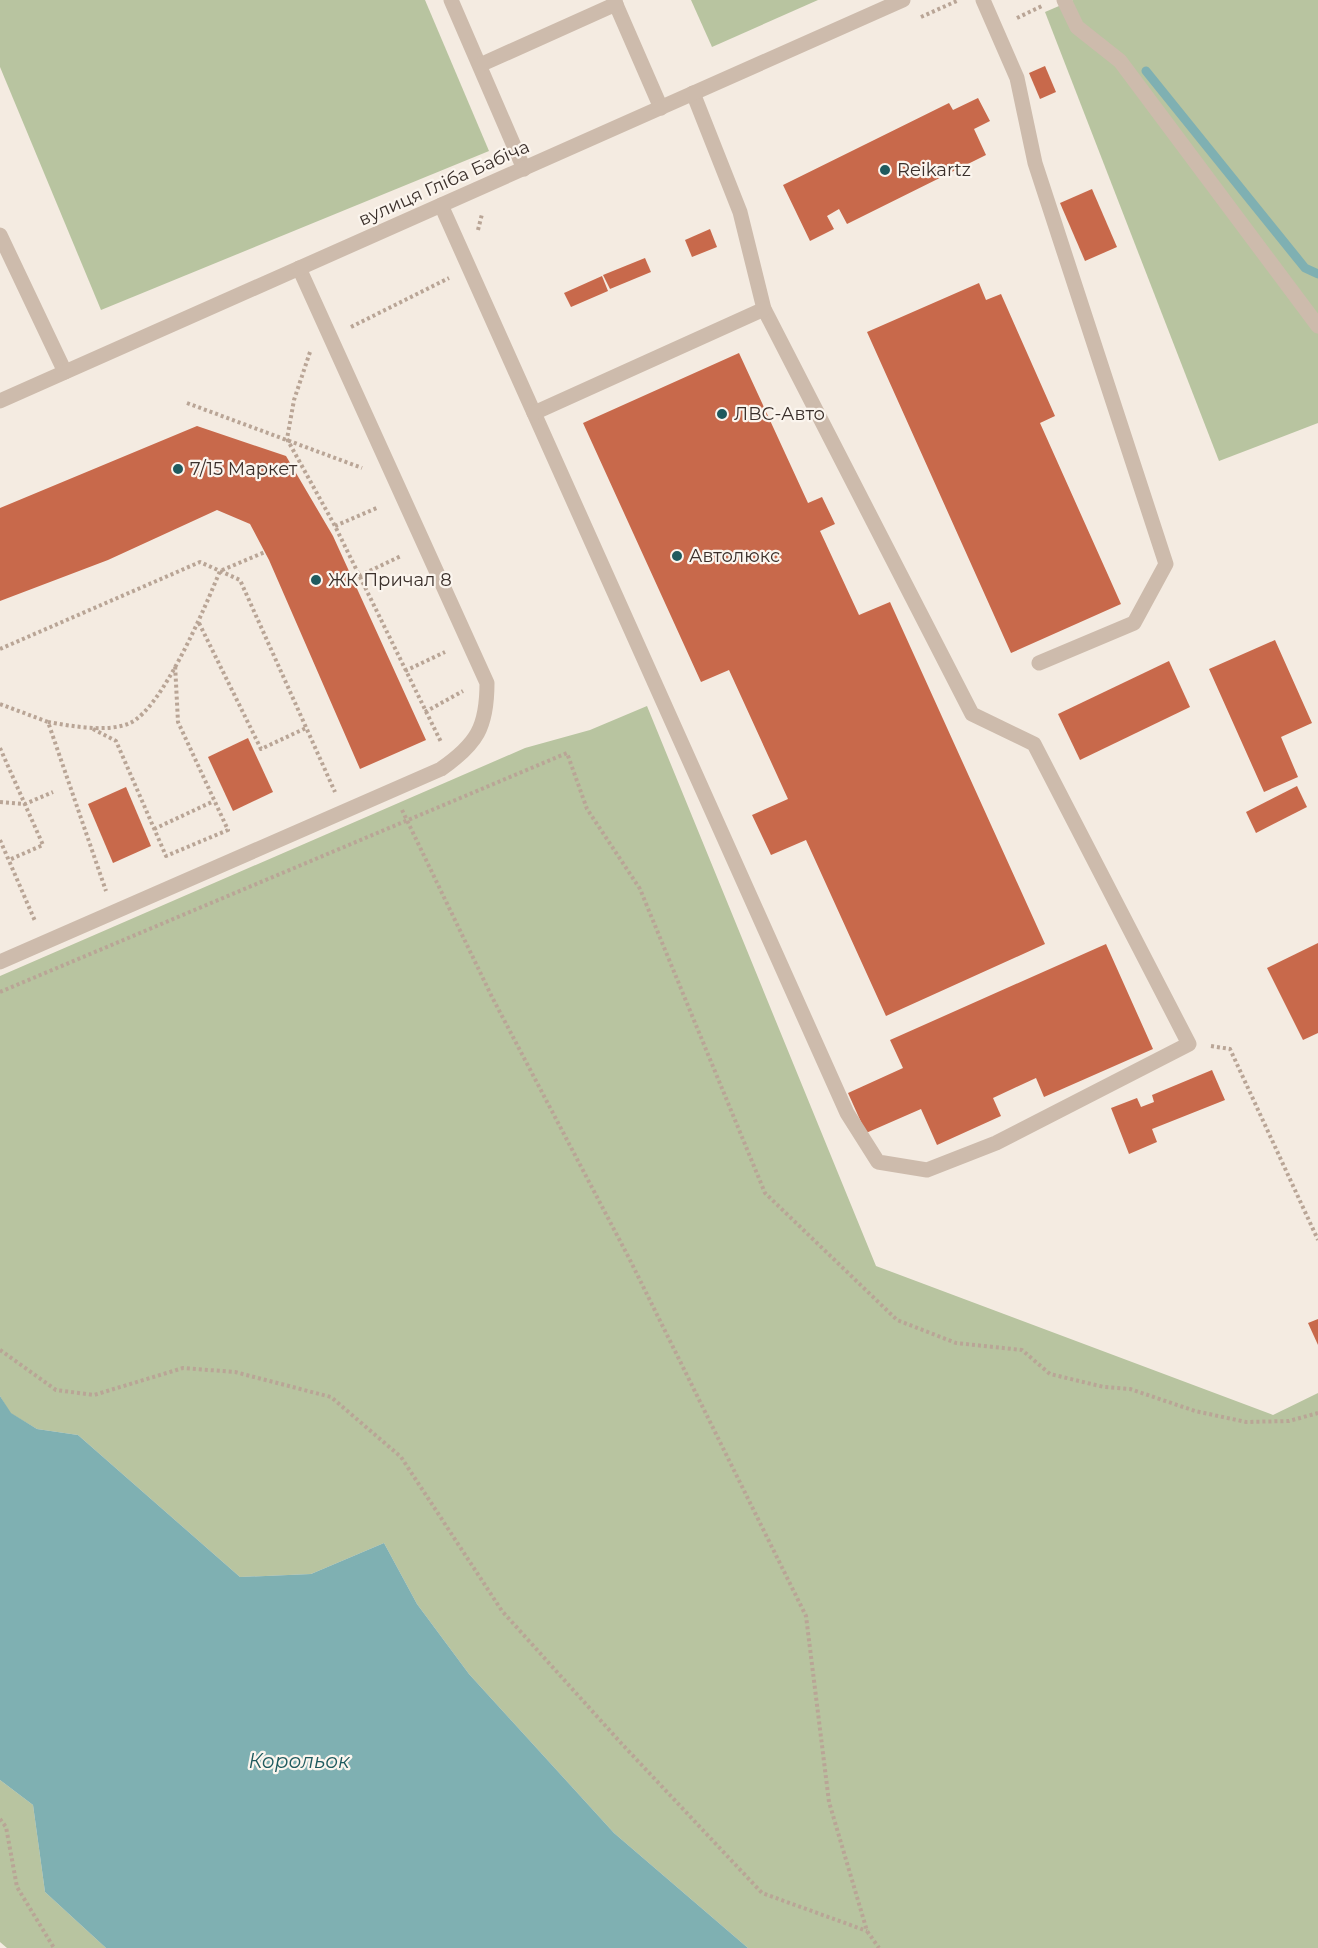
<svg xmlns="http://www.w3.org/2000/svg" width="1318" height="1948" viewBox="0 0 1318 1948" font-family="Montserrat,sans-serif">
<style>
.green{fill:#b8c4a0}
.water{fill:#7fb0b2}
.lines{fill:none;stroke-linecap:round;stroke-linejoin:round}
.stream{stroke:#7fb0b2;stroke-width:9}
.building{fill:#c8694b}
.path{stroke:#b9a596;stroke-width:4;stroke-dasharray:3 3;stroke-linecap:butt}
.lane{stroke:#cdbbac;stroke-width:15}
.street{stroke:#cdbbac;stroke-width:15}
.poi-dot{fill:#1f5a5e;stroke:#fbf5ee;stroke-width:2}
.labels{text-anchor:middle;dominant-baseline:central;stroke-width:4.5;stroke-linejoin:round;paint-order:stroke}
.poi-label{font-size:18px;fill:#3b302b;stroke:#fbf5ee;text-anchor:start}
.street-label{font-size:18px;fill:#3b302b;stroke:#fbf5ee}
.water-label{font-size:20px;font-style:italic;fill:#1f5a5e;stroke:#fbf5ee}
</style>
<rect width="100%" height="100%" fill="#f4ebe1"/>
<!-- green -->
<g class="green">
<polygon points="0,0 425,0 489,151 101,310 0,67"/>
<polygon points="691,0 818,0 712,47"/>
<polygon points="1073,0 1318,0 1318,423 1219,461 1045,12"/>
<polygon points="647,706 876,1266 1273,1415 1318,1393 1318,1948 748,1948 614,1833 469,1674 417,1604 384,1543 311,1574 240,1577 78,1435 37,1429 10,1413 0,1396 0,976 525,748 590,730"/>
<polygon points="0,1780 33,1805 45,1892 106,1948 7,1948 0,1942"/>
</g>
<!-- water -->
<polygon class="water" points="0,1396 11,1413 37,1429 78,1435 240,1577 311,1574 384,1543 417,1604 469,1674 614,1833 748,1948 106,1948 45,1892 33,1805 0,1780"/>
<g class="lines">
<!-- stream -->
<polyline class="stream" points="1146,71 1305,268 1318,274"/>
</g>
<!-- building -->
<g class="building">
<polygon points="1045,66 1056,92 1040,99 1029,73"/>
<polygon points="978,98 990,121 974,129 986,155 847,224 839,209 827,216 834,229 810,241 783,185 949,103 953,110"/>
<polygon points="1092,189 1117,247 1085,261 1060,203"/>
<polygon points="710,229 717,247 692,257 685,240"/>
<polygon points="645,258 651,272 610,289 603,275"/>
<polygon points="602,276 608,291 571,307 564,293"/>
<polygon points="979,283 986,300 1001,294 1055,416 1040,423 1121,604 1011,653 867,332"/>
<polygon points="739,353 808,503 822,497 835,524 820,531 859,615 890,602 1045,944 886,1016 806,840 771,855 752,815 788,799 729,670 701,682 583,423"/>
<polygon points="197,426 286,456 333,536 426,740 360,769 269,560 250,524 217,510 108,560 0,601 0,508"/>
<polygon points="1275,640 1312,723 1281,737 1298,777 1264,792 1209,669"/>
<polygon points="1169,661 1190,707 1080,760 1058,714"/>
<polygon points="248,738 273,792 233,811 208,757"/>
<polygon points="1297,786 1307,807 1256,833 1246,812"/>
<polygon points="126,787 151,846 113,863 88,804"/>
<polygon points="1318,943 1318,1033 1303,1040 1267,968"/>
<polygon points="1106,944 1153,1049 1044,1097 1036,1078 993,1098 1001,1116 937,1145 921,1109 866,1133 848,1093 903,1068 890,1040"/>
<polygon points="1212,1070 1225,1100 1152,1129 1157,1142 1129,1154 1111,1108 1137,1098 1141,1107 1154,1102 1152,1095"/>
<polygon points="1318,1319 1318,1345 1308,1323"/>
</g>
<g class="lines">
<!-- path -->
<g class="path">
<polyline points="921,17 959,0"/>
<polyline points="1017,18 1042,6"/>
<polyline points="478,230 482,214"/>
<polyline points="351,327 449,278"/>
<polyline points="310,352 294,400 287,439 335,526 441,742"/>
<polyline points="187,403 362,468"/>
<polyline points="335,526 379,507"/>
<polyline points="359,576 401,556"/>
<polyline points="199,623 261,749 306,728"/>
<polyline points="0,649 200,562 240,580 335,792"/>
<polyline points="405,671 445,652"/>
<polyline points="0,704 48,722 106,891"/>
<polyline points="425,712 463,691"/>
<path d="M48 722C72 726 107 733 130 723 163 708 206 605 220 571L265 552"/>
<polyline points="93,729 116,741 166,856 228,830 178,722 175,664"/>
<polyline points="0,748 43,845 9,860"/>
<polyline points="0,802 25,804 53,792"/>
<polyline points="402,810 492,997 629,1258 806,1616 829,1802 867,1931 879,1948"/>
<polyline points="154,829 214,801"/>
<polyline points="0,840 35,921"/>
<polyline points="0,992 567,753 587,809 640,889 765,1193 897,1320 956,1343 1022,1350 1050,1374 1104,1387 1130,1389 1195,1411 1246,1422 1289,1421 1318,1413"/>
<polyline points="1211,1046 1230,1049 1318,1240"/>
<polyline points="0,1350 56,1390 94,1395 183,1368 235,1372 331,1397 401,1457 502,1611 621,1743 762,1893 867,1931"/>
<polyline points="0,1819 6,1827 17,1887 54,1948"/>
</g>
<!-- lane -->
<g class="lane">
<polyline points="451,0 524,169"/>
<polyline points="614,0 661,108"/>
<polyline points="983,0 1017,78 1035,163 1166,564 1134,623 1039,663"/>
<polyline points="1064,0 1077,27 1120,61 1318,326"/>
<polyline points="480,65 616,4"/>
<polyline points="441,205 847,1113 878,1162 927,1170 996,1143 1189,1044 1034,744 972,714 764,309 740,212 693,93"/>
<polyline points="0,235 65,372"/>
<polyline points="534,413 764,309"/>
<path d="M0 962 441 769C477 744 487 727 487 683L299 268"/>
</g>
<!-- street -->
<polyline class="street" points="0,401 903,0"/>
</g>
<!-- markers -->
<g class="poi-dot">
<circle cx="885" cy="170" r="6"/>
<circle cx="722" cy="414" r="6"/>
<circle cx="178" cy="469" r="6"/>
<circle cx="677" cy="556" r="6"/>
<circle cx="316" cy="580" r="6"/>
</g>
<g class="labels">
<!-- poi labels -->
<g class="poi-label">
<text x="897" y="170">Reikartz</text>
<text x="734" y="414">ЛВС-Авто</text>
<text x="190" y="469">7/15 Маркет</text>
<text x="689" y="556">Автолюкс</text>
<text x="328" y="580">ЖК Причал 8</text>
</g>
<!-- street labels -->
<g class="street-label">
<text transform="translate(444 183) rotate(-24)">вулиця Гліба Бабіча</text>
</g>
<!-- water labels -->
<g class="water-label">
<text x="299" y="1761">Корольок</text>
</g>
</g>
</svg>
